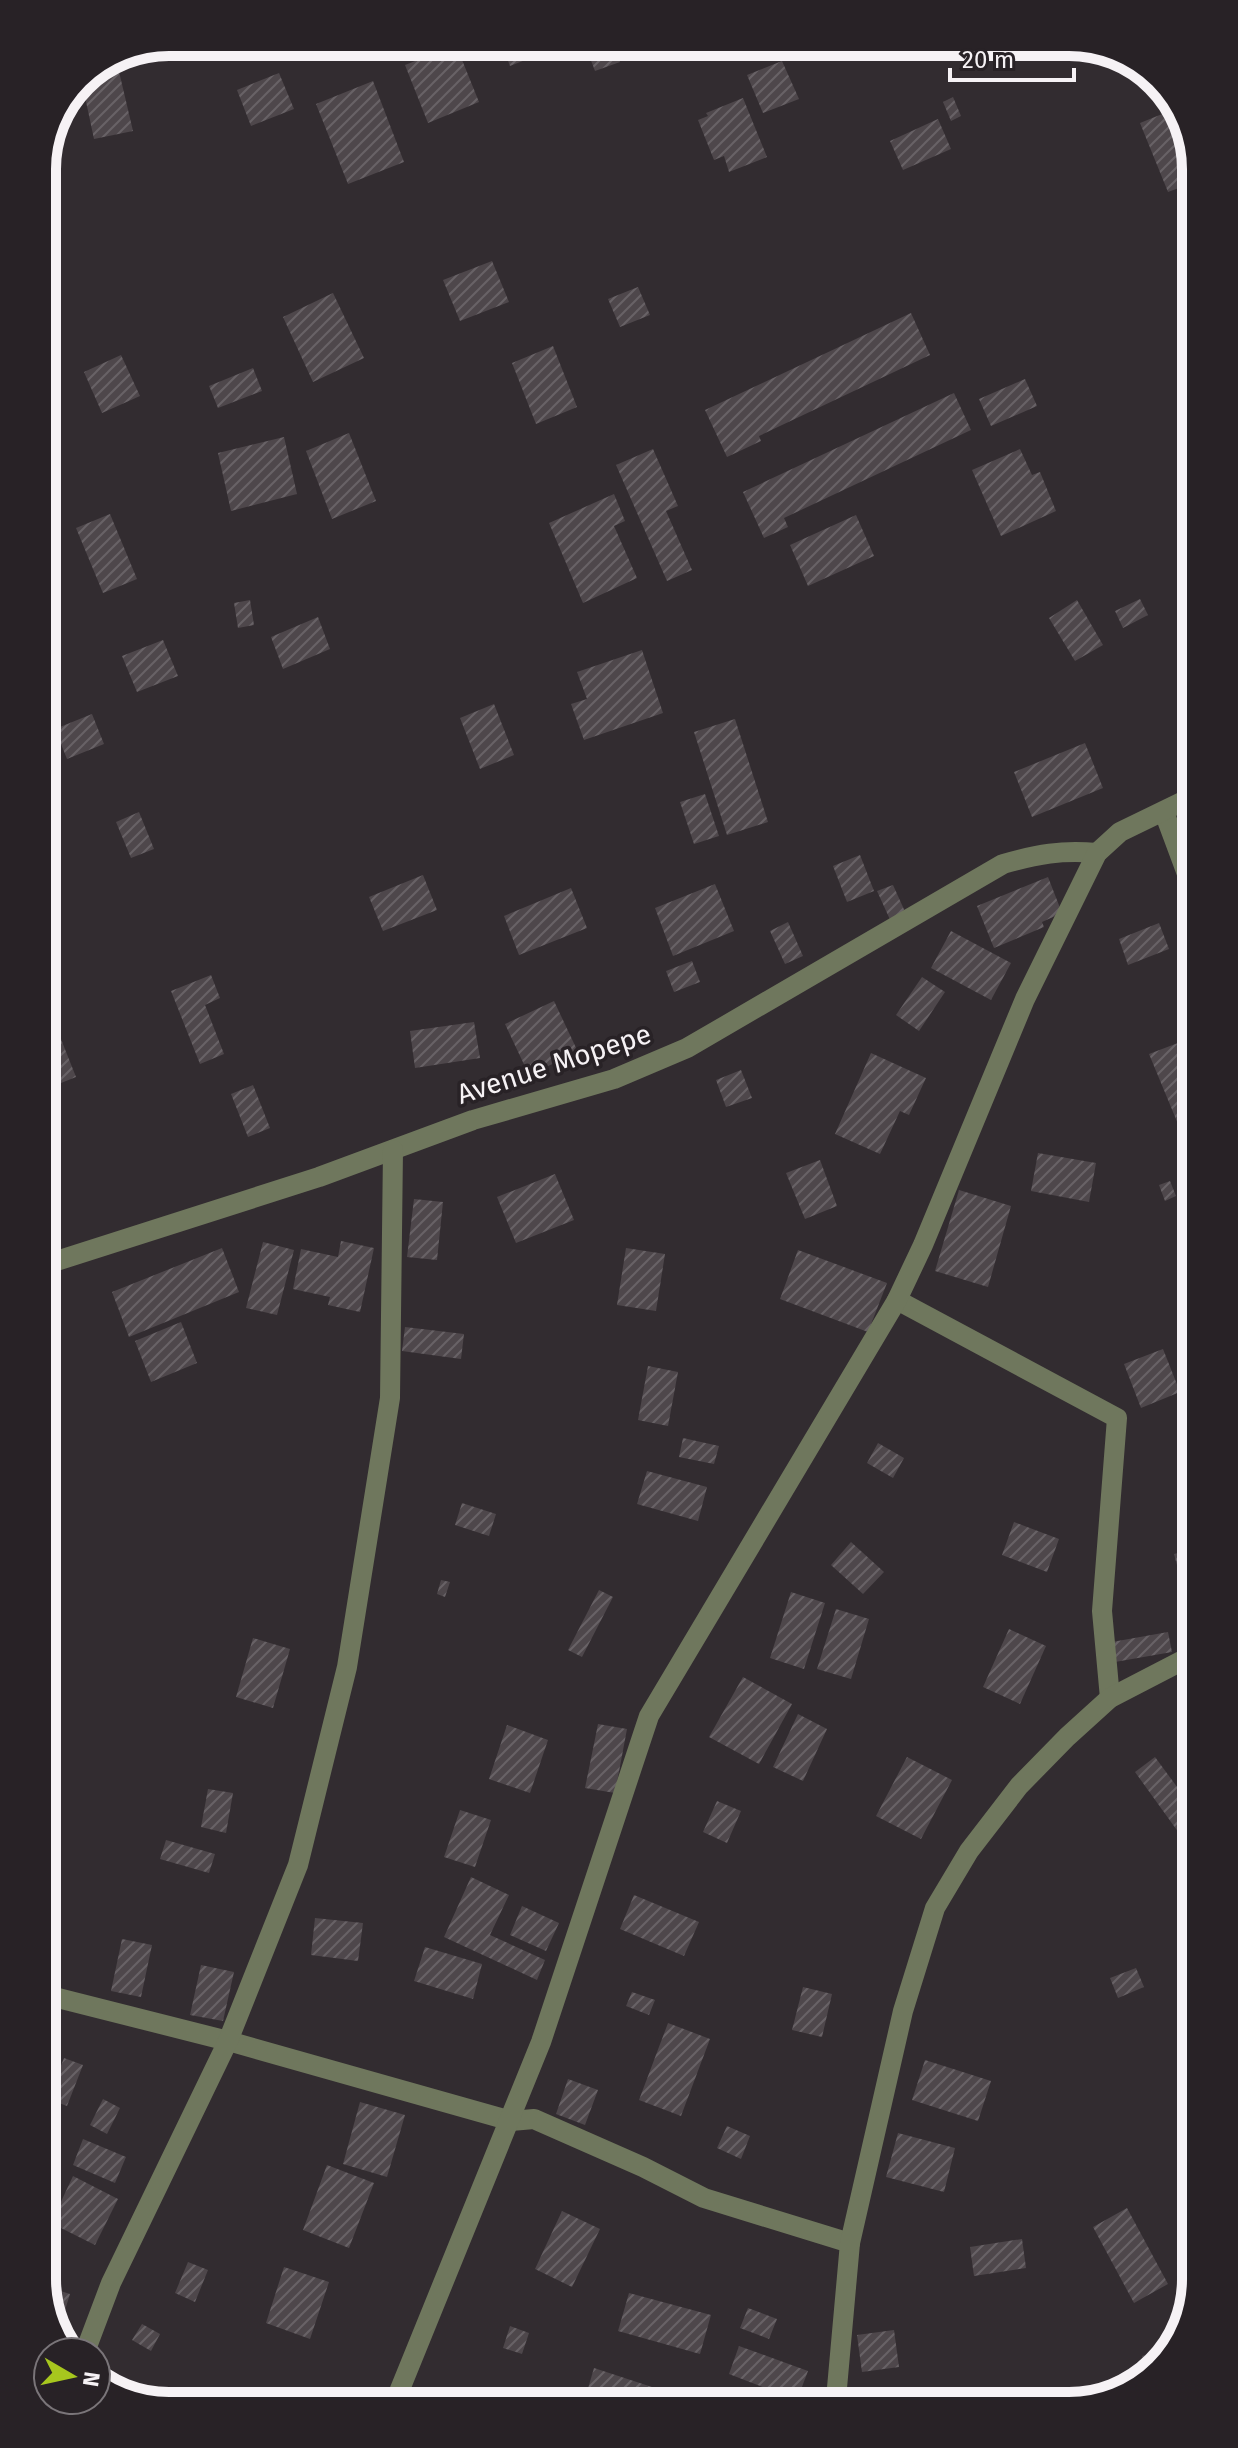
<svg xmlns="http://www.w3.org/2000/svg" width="1238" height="2448" viewBox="0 0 1238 2448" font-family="'Fira Sans',sans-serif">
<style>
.building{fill:url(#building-hatch)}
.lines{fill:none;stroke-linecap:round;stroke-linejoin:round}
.minor{stroke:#6f775d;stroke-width:20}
.labels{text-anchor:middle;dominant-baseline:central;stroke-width:7;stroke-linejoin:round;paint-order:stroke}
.street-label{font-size:28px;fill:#f6f2f5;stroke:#282226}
.rim{fill:none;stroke:#f6f2f5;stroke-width:10}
</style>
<defs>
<pattern id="building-hatch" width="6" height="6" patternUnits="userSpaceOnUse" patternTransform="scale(2)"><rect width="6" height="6" fill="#4e474b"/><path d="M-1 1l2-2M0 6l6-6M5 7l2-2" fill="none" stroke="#686266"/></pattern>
</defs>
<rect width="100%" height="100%" fill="#322c30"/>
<!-- building -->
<g class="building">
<polygon points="501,42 550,42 553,49 510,66"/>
<polygon points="584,42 612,42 620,62 595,71"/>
<polygon points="456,45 479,102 428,123 405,65"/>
<polygon points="782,61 799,99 763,113 747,75"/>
<polygon points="117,63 133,131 94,139 81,78"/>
<polygon points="279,73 294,109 251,126 237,90"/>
<polygon points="373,81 404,162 348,184 316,104"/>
<polygon points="953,97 961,116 951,121 943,102"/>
<polygon points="743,98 767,157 729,172 724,156 714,160 698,120 708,116 706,113"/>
<polygon points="1177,108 1187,124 1187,185 1168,192 1140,123"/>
<polygon points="938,119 951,149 903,170 890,141"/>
<polygon points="492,261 509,302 460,321 443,280"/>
<polygon points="638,287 650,315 620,327 608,299"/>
<polygon points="333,293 364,358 313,382 283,317"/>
<polygon points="911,313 930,355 759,436 761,441 727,457 705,410"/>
<polygon points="553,346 577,407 536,424 512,363"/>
<polygon points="121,355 140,396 102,413 84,372"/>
<polygon points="253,368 262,391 218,408 209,386"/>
<polygon points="1025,379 1037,406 991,426 979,399"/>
<polygon points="954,393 971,430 784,518 788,527 764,538 743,492"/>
<polygon points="349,433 376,501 332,519 306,451"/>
<polygon points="284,437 297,494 231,511 218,453"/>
<polygon points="653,449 678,506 666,511 692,570 667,581 616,465"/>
<polygon points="1020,449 1032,475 1040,472 1056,511 1001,536 972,470"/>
<polygon points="614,494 625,521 614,526 637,578 583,603 549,523"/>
<polygon points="110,514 137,579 103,593 76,528"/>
<polygon points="856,515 874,556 808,586 790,545"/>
<polygon points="1140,599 1148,615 1123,628 1115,611"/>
<polygon points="250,600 254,625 238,628 234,603"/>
<polygon points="1077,600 1103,645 1075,661 1049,618"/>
<polygon points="318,617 330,649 283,669 271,637"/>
<polygon points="163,640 178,676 137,692 122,656"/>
<polygon points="642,650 663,713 584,740 571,704 587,699 577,672"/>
<polygon points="494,704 514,755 480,769 460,718"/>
<polygon points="92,714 104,744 67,759 55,729"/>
<polygon points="735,719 768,822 727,835 694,732"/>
<polygon points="1085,743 1103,788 1032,817 1014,772"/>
<polygon points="705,794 719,836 694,844 680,802"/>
<polygon points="139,812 154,849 131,858 116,822"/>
<polygon points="860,855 874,891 847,902 833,866"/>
<polygon points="423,875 437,910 383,931 369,897"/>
<polygon points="1048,877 1062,913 1042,922 1044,927 994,948 977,906"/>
<polygon points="715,884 734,931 673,956 655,908"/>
<polygon points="893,885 907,916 892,924 877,891"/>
<polygon points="571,888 587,928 519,955 504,916"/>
<polygon points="788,922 803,956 785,964 770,931"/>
<polygon points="1159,923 1169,949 1128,965 1119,939"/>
<polygon points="951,931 1011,963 991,1000 931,968"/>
<polygon points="692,961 700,982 674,992 666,971"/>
<polygon points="211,975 220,998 205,1005 224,1054 200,1064 171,991"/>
<polygon points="922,977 945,992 919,1031 896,1015"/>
<polygon points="554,1001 578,1052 529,1075 505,1024"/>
<polygon points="474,1022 480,1058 415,1068 410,1031"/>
<polygon points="57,1029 76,1077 46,1089 46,1034"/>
<polygon points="1191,1038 1191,1119 1178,1124 1149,1054"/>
<polygon points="871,1053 926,1078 909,1115 900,1111 880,1154 835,1134"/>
<polygon points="741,1070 752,1098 726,1107 716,1080"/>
<polygon points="253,1085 270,1128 248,1137 231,1094"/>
<polygon points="1038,1153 1096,1163 1089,1202 1031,1191"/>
<polygon points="820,1160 837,1206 805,1219 786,1173"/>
<polygon points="555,1174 574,1220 516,1243 497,1197"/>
<polygon points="1170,1181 1176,1196 1165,1201 1159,1185"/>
<polygon points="959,1190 1011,1206 988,1287 935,1271"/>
<polygon points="414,1199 443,1202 437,1260 407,1257"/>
<polygon points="341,1241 374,1248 360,1312 328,1305 330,1297 293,1289 301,1249 338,1257"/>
<polygon points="263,1242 294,1250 277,1315 246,1308"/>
<polygon points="222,1248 239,1292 129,1337 112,1292"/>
<polygon points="626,1248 665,1254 656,1311 617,1305"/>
<polygon points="798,1250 887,1283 868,1332 780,1299"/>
<polygon points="181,1322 197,1363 151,1382 135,1341"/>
<polygon points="405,1327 464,1334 461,1359 402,1351"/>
<polygon points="1163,1349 1180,1392 1141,1408 1124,1364"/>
<polygon points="648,1366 678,1372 668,1426 638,1420"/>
<polygon points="683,1438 719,1446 714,1464 679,1457"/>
<polygon points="878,1443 904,1458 893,1478 867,1463"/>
<polygon points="647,1471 707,1487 698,1521 637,1504"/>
<polygon points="462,1503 496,1514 489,1536 455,1525"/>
<polygon points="1014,1522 1059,1539 1047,1572 1002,1555"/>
<polygon points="851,1542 884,1572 863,1594 831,1565"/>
<polygon points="1193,1549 1193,1588 1184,1591 1174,1554"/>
<polygon points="441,1580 450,1582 445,1597 437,1594"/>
<polygon points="599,1590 613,1597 582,1657 568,1650"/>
<polygon points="791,1592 825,1603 804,1669 770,1658"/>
<polygon points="836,1609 869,1619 851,1679 817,1669"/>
<polygon points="1009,1629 1046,1646 1020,1704 983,1687"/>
<polygon points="1168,1632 1172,1652 1115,1662 1112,1642"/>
<polygon points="253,1638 290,1649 273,1708 236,1697"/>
<polygon points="743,1677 792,1704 759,1764 709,1737"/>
<polygon points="798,1714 827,1729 803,1781 773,1767"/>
<polygon points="598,1724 627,1729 615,1793 585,1788"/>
<polygon points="507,1725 548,1740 530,1793 489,1779"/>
<polygon points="907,1757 952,1780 921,1839 876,1816"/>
<polygon points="1155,1757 1194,1810 1194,1833 1184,1840 1135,1772"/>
<polygon points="208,1789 233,1793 226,1833 201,1827"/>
<polygon points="717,1801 741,1811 727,1843 703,1832"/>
<polygon points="460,1810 491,1820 475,1867 444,1857"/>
<polygon points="166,1840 215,1854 209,1873 160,1859"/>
<polygon points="471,1877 509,1895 490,1935 545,1960 537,1980 444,1937"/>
<polygon points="634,1895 699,1922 684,1956 620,1929"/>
<polygon points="522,1906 559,1923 546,1951 510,1935"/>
<polygon points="315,1918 363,1923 358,1961 311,1955"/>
<polygon points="122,1939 152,1945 141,1997 111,1991"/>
<polygon points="425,1947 482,1964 473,1999 414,1981"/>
<polygon points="201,1965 234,1972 223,2021 190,2015"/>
<polygon points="1136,1968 1144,1987 1118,1998 1110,1978"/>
<polygon points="803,1987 832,1994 822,2037 792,2030"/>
<polygon points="632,1992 655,2000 649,2015 626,2006"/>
<polygon points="668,2023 710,2039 681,2116 639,2100"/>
<polygon points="64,2058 83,2065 67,2106 51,2100 50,2093"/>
<polygon points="925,2060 991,2081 978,2121 912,2100"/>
<polygon points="568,2079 598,2090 585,2125 556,2114"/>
<polygon points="103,2099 120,2108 107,2134 90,2125"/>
<polygon points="360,2102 405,2115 387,2177 343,2164"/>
<polygon points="727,2126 750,2136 741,2159 717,2148"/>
<polygon points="898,2133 955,2148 944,2192 886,2177"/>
<polygon points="83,2139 126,2157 115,2183 73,2165"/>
<polygon points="327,2165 374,2183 349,2248 303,2230"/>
<polygon points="73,2176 118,2199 95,2245 51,2223"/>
<polygon points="1127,2208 1168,2284 1134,2303 1093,2227"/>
<polygon points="562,2211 600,2229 572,2287 535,2269"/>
<polygon points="1022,2239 1026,2268 974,2276 970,2247"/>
<polygon points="188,2262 208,2270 195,2302 175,2293"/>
<polygon points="284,2267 329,2282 310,2339 266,2323"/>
<polygon points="51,2288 70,2294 61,2323 51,2320"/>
<polygon points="629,2293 711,2315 700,2354 618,2331"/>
<polygon points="748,2308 777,2319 769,2339 740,2328"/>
<polygon points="142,2324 160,2334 151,2351 132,2340"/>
<polygon points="510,2326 529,2333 522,2354 503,2348"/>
<polygon points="894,2330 899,2367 862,2372 857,2335"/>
<polygon points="1176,2344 1174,2350 1147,2372 1142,2356"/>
<polygon points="739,2346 808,2371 797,2400 729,2374"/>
<polygon points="594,2368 652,2387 648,2401 584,2402"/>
</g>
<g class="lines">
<!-- minor -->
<g class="minor">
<polyline points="1164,812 1190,882"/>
<path d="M47 1264 319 1177 473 1120 614 1079 687 1048 1003 864C1038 854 1061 850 1097 853"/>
<polyline points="897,1300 1117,1418 1102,1611 1110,1698"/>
<polyline points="50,1996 228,2041 511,2121 534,2119 643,2167 704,2198 850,2243"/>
<polyline points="85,2352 111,2283 228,2041 298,1865 347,1667 390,1398 393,1150"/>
<polyline points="836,2399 850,2243 903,2011 935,1908 969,1851 1019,1786 1067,1737 1110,1698 1193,1655"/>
<polyline points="394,2404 541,2042 649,1716 897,1300 923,1245 1025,999 1097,853 1120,832 1190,798"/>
</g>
</g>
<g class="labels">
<!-- street labels -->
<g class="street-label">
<text transform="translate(554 1064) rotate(-18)">Avenue Mopepe</text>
</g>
</g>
<!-- crop -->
<path d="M0 0H1238V2448H0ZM169 56H1069A113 113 0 0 1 1182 169V2279A113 113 0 0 1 1069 2392H169A113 113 0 0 1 56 2279V169A113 113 0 0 1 169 56Z" fill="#282226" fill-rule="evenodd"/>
<path class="rim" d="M169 56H1069A113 113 0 0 1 1182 169V2279A113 113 0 0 1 1069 2392H169A113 113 0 0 1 56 2279V169A113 113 0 0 1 169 56Z"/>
<!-- north arrow -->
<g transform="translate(72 2376) rotate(99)"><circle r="38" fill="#282226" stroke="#7a7579" stroke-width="2"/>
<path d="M0-6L14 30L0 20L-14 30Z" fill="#a7c71e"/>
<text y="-12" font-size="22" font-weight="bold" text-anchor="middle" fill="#f6f2f5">N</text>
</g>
<!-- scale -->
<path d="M950 68v12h124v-12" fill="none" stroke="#f6f2f5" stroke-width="4"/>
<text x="962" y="68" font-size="24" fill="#f6f2f5" stroke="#282226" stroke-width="6" paint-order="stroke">20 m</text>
</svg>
